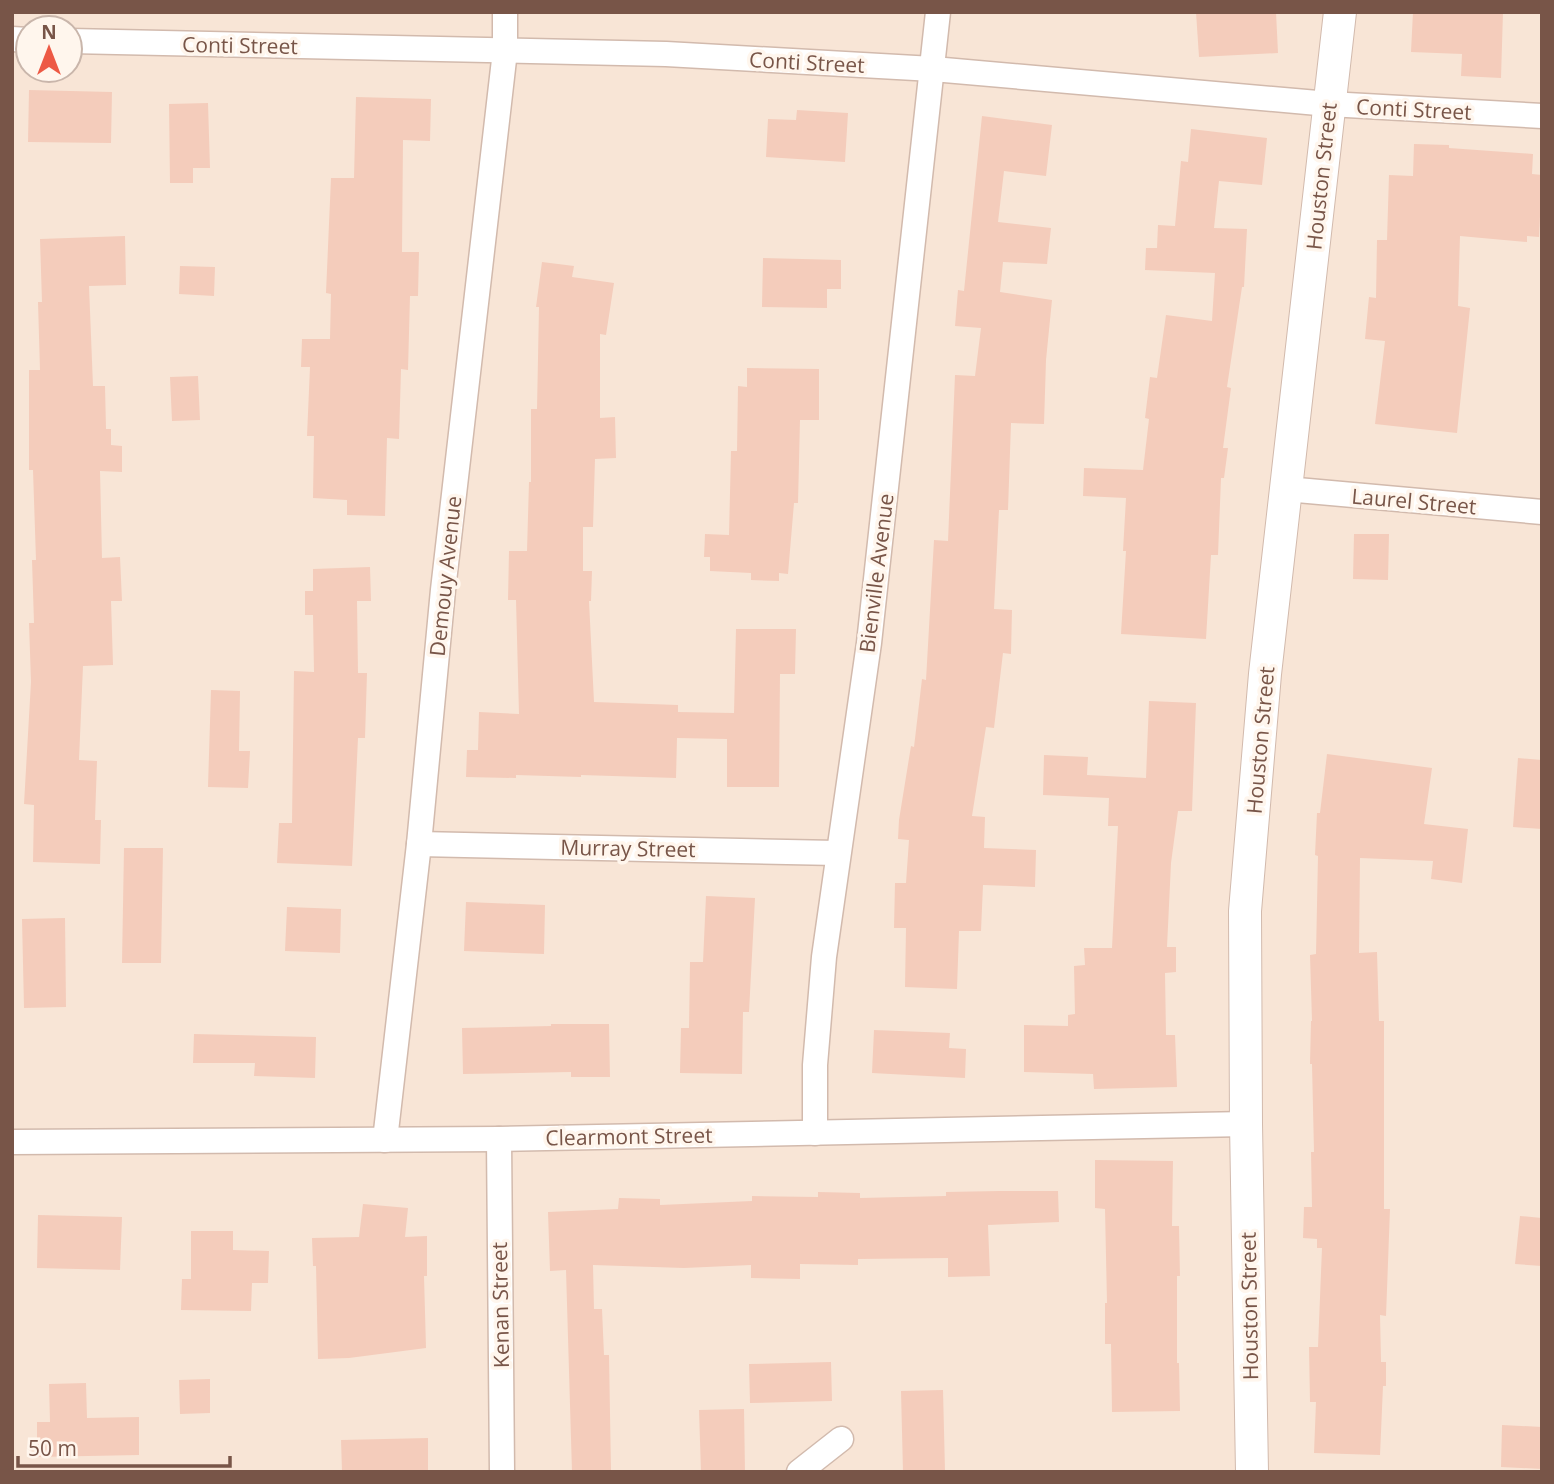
<svg xmlns="http://www.w3.org/2000/svg" width="1554" height="1484" viewBox="0 0 1554 1484" font-family="'Open Sans',sans-serif">
<style>
.residential{fill:#f8e5d6;fill-rule:evenodd}
.building{fill:#f4ccbb}
.lines{fill:none;stroke-linecap:round;stroke-linejoin:round}
.minor-casing{stroke:#d2baad;stroke-width:27}
.tertiary-casing{stroke:#d2baad;stroke-width:34}
.minor{stroke:#fff;stroke-width:24}
.tertiary{stroke:#fff;stroke-width:32}
.labels{text-anchor:middle;dominant-baseline:central;stroke-width:7;stroke-linejoin:round;paint-order:stroke}
.street-label{font-size:21px;fill:#785548;stroke:#fff6ed}
</style>
<rect width="100%" height="100%" fill="#fdf2e5"/>
<!-- residential -->
<path class="residential" d="M12 12H1542V1472H12ZM28 28H70V70H28Z"/>
<!-- building -->
<g class="building">
<polygon points="1196,12 1276,12 1278,53 1199,57"/>
<polygon points="1413,12 1503,12 1501,78 1461,76 1462,54 1411,52"/>
<polygon points="29,90 112,92 111,143 28,142"/>
<polygon points="356,97 431,99 430,141 403,140 402,252 419,252 418,296 410,296 408,370 401,369 399,439 387,438 385,516 347,515 347,500 313,498 314,436 307,436 310,367 301,367 302,339 330,339 331,294 326,293 331,178 354,178"/>
<polygon points="208,103 210,168 193,168 193,183 170,183 169,104"/>
<polygon points="797,110 848,113 845,162 766,157 768,119 796,120"/>
<polygon points="982,116 1052,125 1046,176 1004,171 998,222 1051,228 1047,264 1003,262 1000,292 1052,300 1046,360 1044,424 1011,423 1008,510 999,510 994,609 1012,610 1011,654 1003,653 994,728 986,727 972,816 985,817 984,848 1036,850 1035,887 983,885 981,931 959,931 957,989 905,987 906,928 894,928 895,883 906,883 909,840 898,839 899,820 911,746 914,747 922,679 926,680 934,540 948,541 955,375 975,376 981,328 955,326 958,290 964,291"/>
<polygon points="1191,129 1267,138 1262,185 1219,181 1214,228 1247,229 1244,287 1242,287 1227,387 1231,388 1223,448 1228,448 1224,478 1221,478 1218,555 1211,555 1206,639 1121,634 1126,551 1123,551 1126,498 1083,496 1084,468 1143,470 1149,419 1145,418 1150,377 1157,378 1166,315 1212,321 1215,273 1145,270 1146,248 1157,248 1158,225 1175,226 1181,161 1188,162"/>
<polygon points="1414,144 1449,145 1449,148 1533,154 1532,174 1542,175 1539,237 1527,236 1527,242 1460,236 1458,306 1470,308 1457,433 1375,424 1385,341 1365,339 1369,297 1376,298 1377,240 1387,240 1389,175 1413,176"/>
<polygon points="125,236 126,285 89,286 93,386 105,386 106,429 111,429 111,445 122,446 122,472 100,471 102,558 120,557 122,601 111,601 113,665 83,666 79,760 97,761 95,820 101,820 100,864 33,862 34,805 24,804 31,682 29,623 34,623 32,560 36,560 33,470 29,470 29,370 40,370 38,302 42,302 40,239"/>
<polygon points="763,258 841,260 841,289 827,289 827,308 762,307"/>
<polygon points="542,262 574,266 572,277 614,283 606,335 600,334 600,418 615,417 616,458 595,459 593,527 583,527 583,571 592,571 591,601 589,601 594,702 678,705 678,712 734,713 736,629 796,629 795,674 780,674 779,787 727,787 727,739 677,738 676,778 581,775 581,777 516,775 516,778 466,777 467,750 478,750 479,712 519,714 516,600 508,600 509,551 527,551 529,482 531,482 531,409 537,409 539,307 536,307"/>
<polygon points="180,266 215,267 214,296 179,294"/>
<polygon points="747,368 819,369 819,420 800,420 798,503 794,503 788,574 779,573 779,581 751,580 751,573 710,571 710,557 704,557 705,534 729,535 731,451 737,451 738,386 747,387"/>
<polygon points="198,376 200,420 172,421 170,377"/>
<polygon points="1354,534 1389,534 1388,580 1353,579"/>
<polygon points="370,567 371,601 357,601 358,673 367,673 365,738 358,738 352,866 277,863 279,823 292,823 294,671 314,672 313,615 305,615 305,591 313,591 313,569"/>
<polygon points="211,690 240,691 239,751 250,751 248,788 208,787"/>
<polygon points="1149,701 1196,703 1192,811 1178,811 1171,863 1167,947 1176,947 1176,972 1165,973 1166,1035 1175,1035 1177,1087 1094,1089 1093,1074 1024,1072 1024,1025 1068,1026 1068,1015 1075,1014 1074,966 1085,965 1084,948 1112,948 1118,826 1108,826 1109,798 1043,795 1044,755 1088,757 1087,775 1146,778"/>
<polygon points="1327,754 1432,768 1424,824 1468,829 1462,883 1431,879 1433,861 1360,858 1359,953 1377,952 1379,1021 1384,1021 1384,1209 1390,1209 1386,1316 1380,1315 1381,1362 1386,1362 1386,1386 1383,1386 1380,1455 1314,1453 1316,1402 1310,1402 1309,1347 1318,1347 1322,1248 1317,1248 1317,1239 1303,1238 1304,1207 1312,1207 1311,1152 1314,1152 1312,1064 1310,1064 1311,1021 1312,1021 1310,955 1316,954 1318,856 1315,855 1317,813 1320,813"/>
<polygon points="1518,758 1542,760 1542,829 1513,827"/>
<polygon points="124,848 163,848 161,963 122,963"/>
<polygon points="706,896 755,898 749,1012 743,1012 742,1074 680,1073 681,1028 689,1028 690,962 703,962"/>
<polygon points="466,902 545,905 544,954 464,951"/>
<polygon points="287,907 341,909 340,953 285,951"/>
<polygon points="65,918 66,1007 24,1008 22,919"/>
<polygon points="551,1024 609,1024 610,1077 571,1077 571,1072 463,1074 462,1028 551,1026"/>
<polygon points="874,1030 950,1033 949,1048 966,1049 965,1078 872,1073"/>
<polygon points="194,1034 316,1037 315,1078 254,1076 255,1063 193,1063"/>
<polygon points="1095,1160 1173,1161 1172,1226 1179,1226 1180,1276 1177,1276 1177,1363 1179,1363 1180,1411 1112,1412 1111,1344 1105,1344 1105,1303 1107,1303 1105,1209 1095,1208"/>
<polygon points="999,1191 1058,1191 1059,1222 988,1225 990,1276 948,1277 948,1258 858,1259 858,1265 800,1264 800,1279 751,1278 751,1265 684,1268 593,1265 594,1309 602,1309 604,1355 609,1355 611,1472 572,1472 566,1270 550,1271 548,1212 618,1209 619,1198 660,1199 660,1205 752,1201 752,1196 818,1197 818,1192 860,1193 860,1198 946,1196 946,1192"/>
<polygon points="363,1204 408,1208 405,1237 427,1236 427,1276 424,1276 426,1348 349,1358 318,1359 316,1266 313,1266 312,1238 359,1237"/>
<polygon points="38,1215 122,1217 120,1270 37,1268"/>
<polygon points="1520,1216 1542,1218 1542,1266 1515,1264"/>
<polygon points="191,1231 233,1231 233,1250 269,1251 268,1283 252,1283 251,1311 181,1310 182,1279 191,1279"/>
<polygon points="831,1362 832,1401 750,1403 749,1364"/>
<polygon points="210,1379 210,1413 180,1414 179,1380"/>
<polygon points="86,1383 87,1418 139,1417 139,1455 37,1457 37,1422 50,1422 49,1384"/>
<polygon points="943,1390 945,1471 903,1472 901,1391"/>
<polygon points="744,1409 745,1472 701,1472 699,1410"/>
<polygon points="1502,1425 1542,1427 1542,1469 1501,1467"/>
<polygon points="428,1438 428,1472 342,1472 341,1440"/>
</g>
<g class="lines">
<defs>
<g id="minor">
<polyline points="12,39 28,40"/>
<polyline points="70,41 666,54 933,69 1329,104 1542,116"/>
<polyline points="1286,489 1542,512"/>
<polyline points="419,844 837,853"/>
<polyline points="815,1133 815,1065 824,957 869,643 938,12"/>
<polyline points="499,1139 502,1472"/>
<polyline points="385,1140 419,844 443,590 505,51 505,12"/>
<polyline points="12,1142 499,1139 1246,1124"/>
<polyline points="799,1472 841,1439"/>
</g>
<polyline id="tertiary" points="1252,1472 1246,1124 1245,911 1265,674 1340,12"/>
</defs>
<!-- minor casing -->
<use href="#minor" class="minor-casing"/>
<!-- tertiary casing -->
<use href="#tertiary" class="tertiary-casing"/>
<!-- minor -->
<use href="#minor" class="minor"/>
<!-- tertiary -->
<use href="#tertiary" class="tertiary"/>
</g>
<g class="labels">
<!-- street labels -->
<g class="street-label">
<text transform="translate(240 45) rotate(1)">Conti Street</text>
<text transform="translate(807 62) rotate(3)">Conti Street</text>
<text transform="translate(1414 109) rotate(3)">Conti Street</text>
<text transform="translate(1321 176) rotate(-84)">Houston Street</text>
<text transform="translate(1414 501) rotate(5)">Laurel Street</text>
<text transform="translate(876 573) rotate(-83)">Bienville Avenue</text>
<text transform="translate(445 576) rotate(-84)">Demouy Avenue</text>
<text transform="translate(1260 740) rotate(-85)">Houston Street</text>
<text transform="translate(628 848) rotate(1)">Murray Street</text>
<text transform="translate(629 1136) rotate(-1)">Clearmont Street</text>
<text transform="translate(500 1305) rotate(-91)">Kenan Street</text>
<text transform="translate(1249 1306) rotate(-91)">Houston Street</text>
</g>
</g>
<!-- border -->
<rect width="1554" height="1484" fill="none" stroke="#785548" stroke-width="28"/>
<!-- north arrow -->
<g transform="translate(49 49)"><circle r="33" fill="#fff6ed" stroke="#c9b6ab" stroke-width="2"/>
<path d="M0-5L12 26L0 18L-12 26Z" fill="#ed5944"/>
<text y="-10" font-size="19" font-weight="bold" text-anchor="middle" fill="#785548">N</text>
</g>
<!-- scale -->
<path d="M18 1456v10h212v-10" fill="none" stroke="#785548" stroke-width="3.5"/>
<text x="28" y="1456" font-size="21" fill="#785548" stroke="#fff6ed" stroke-width="5" paint-order="stroke">50 m</text>
</svg>
